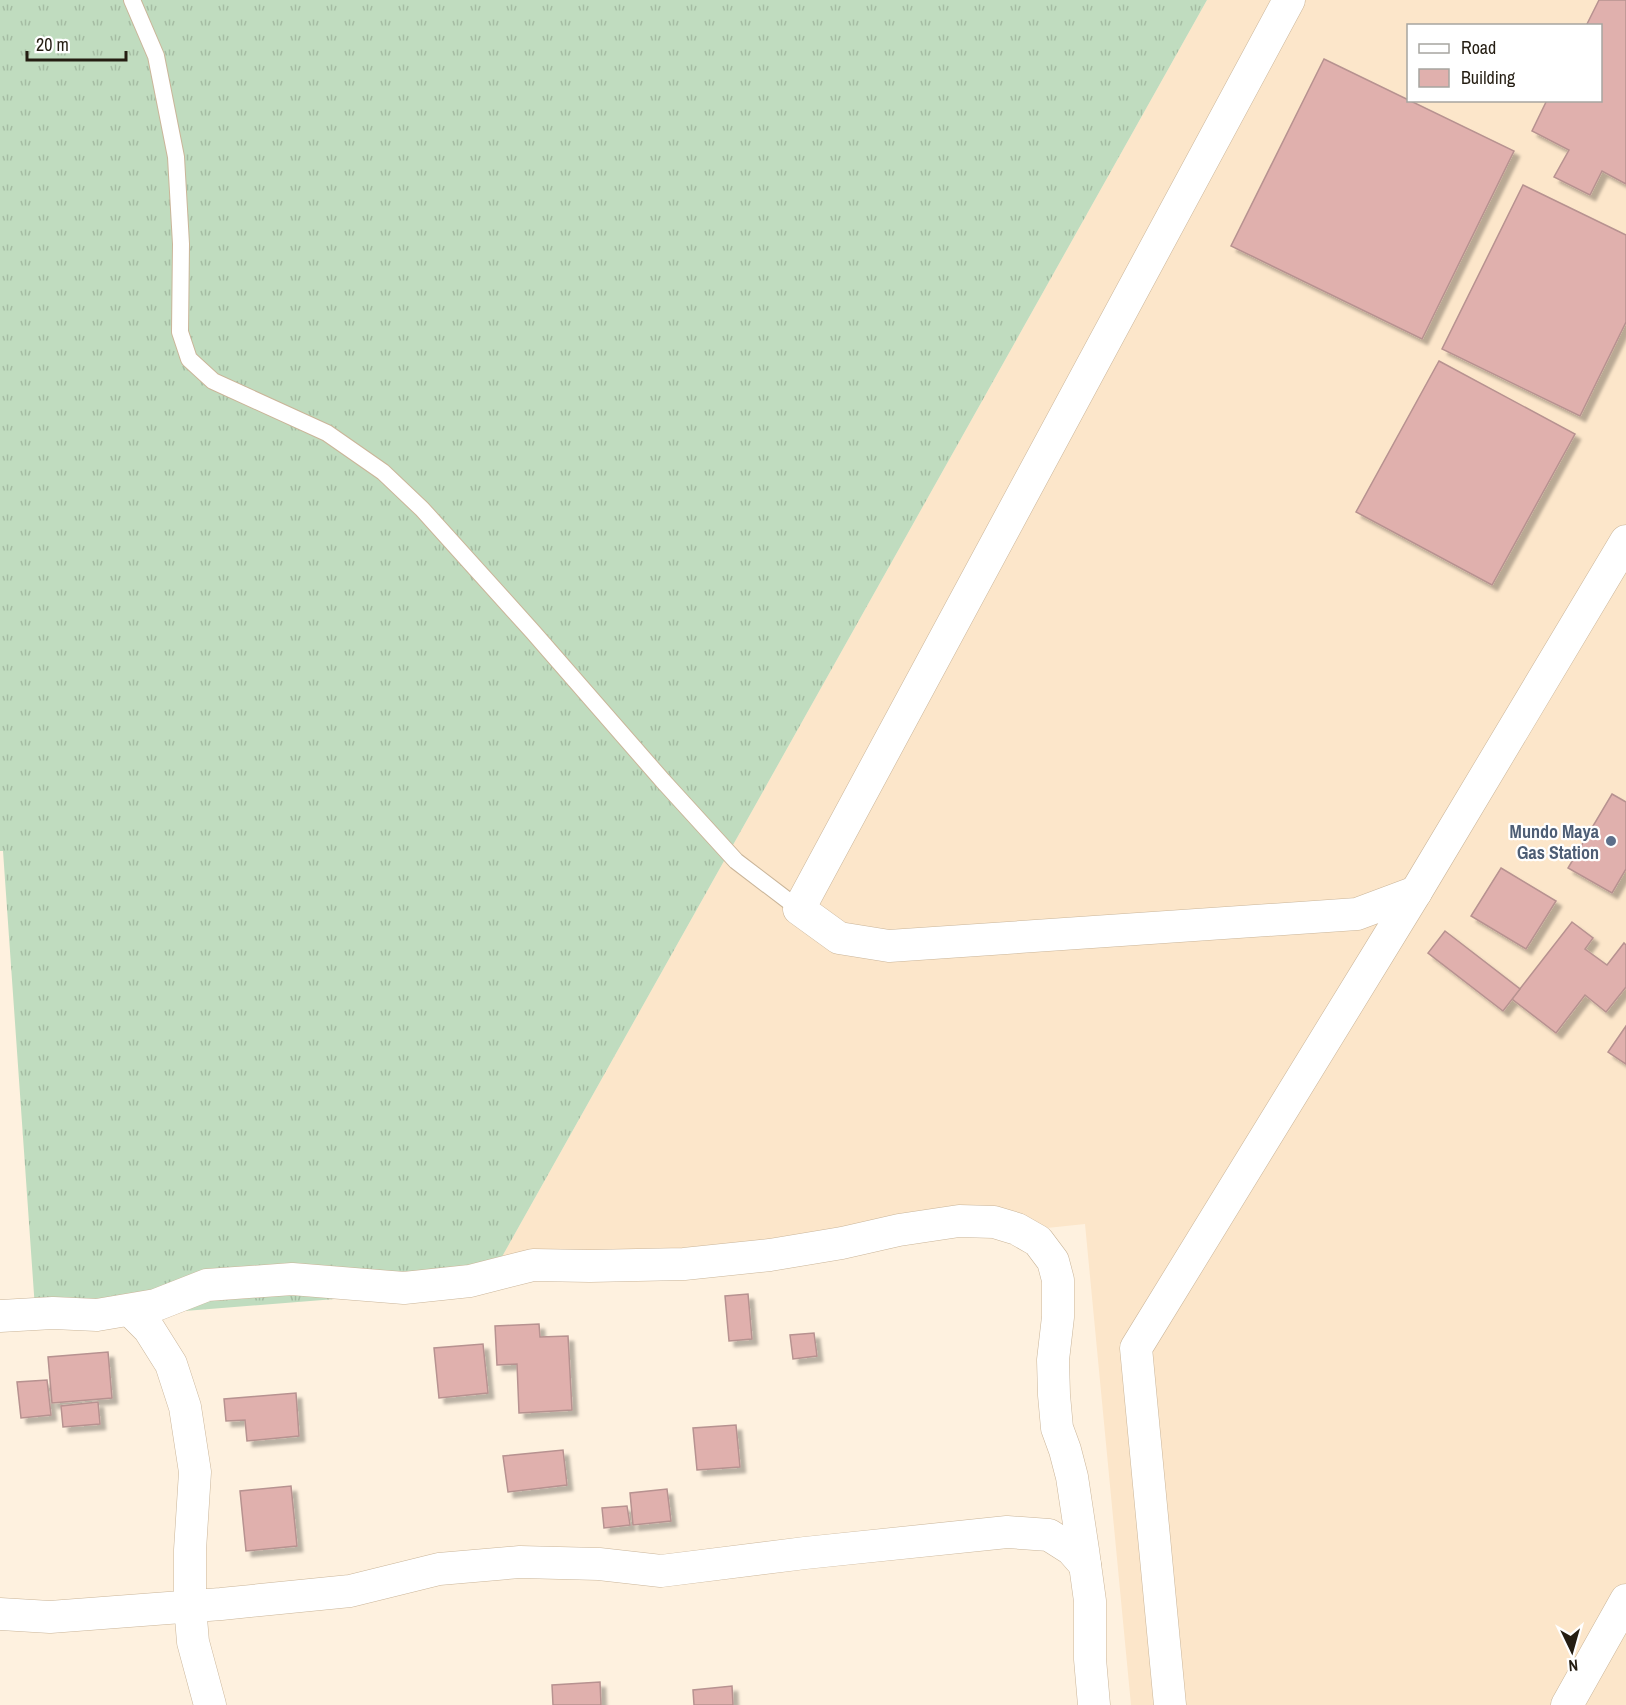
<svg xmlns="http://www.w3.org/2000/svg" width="1626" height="1705" viewBox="0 0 1626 1705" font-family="'Archivo Narrow',sans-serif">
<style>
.built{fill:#fce6ca;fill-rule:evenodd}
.grass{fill:url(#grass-tufts)}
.building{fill:#e0b0ad;stroke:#b79290;stroke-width:1.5;filter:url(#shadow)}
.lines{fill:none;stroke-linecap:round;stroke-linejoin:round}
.service-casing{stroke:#cab599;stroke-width:18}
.minor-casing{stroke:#cab599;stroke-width:33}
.service{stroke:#fff;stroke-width:16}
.minor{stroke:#fff;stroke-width:32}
.service-dot{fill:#5c6f8a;stroke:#fff;stroke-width:2}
.labels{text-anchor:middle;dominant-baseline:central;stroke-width:4.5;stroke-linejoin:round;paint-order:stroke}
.service-label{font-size:18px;font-weight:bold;fill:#4e5e75;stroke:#fff;text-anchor:end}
</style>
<defs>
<pattern id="grass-tufts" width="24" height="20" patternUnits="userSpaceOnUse" patternTransform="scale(1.5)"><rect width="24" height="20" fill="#c0dcbf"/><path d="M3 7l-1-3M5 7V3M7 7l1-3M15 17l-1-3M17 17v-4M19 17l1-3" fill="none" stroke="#a5bca3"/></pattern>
<filter id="shadow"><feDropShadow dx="5.5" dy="5.5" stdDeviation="1.5" flood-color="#0004"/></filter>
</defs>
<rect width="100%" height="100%" fill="#fef1df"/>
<!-- built -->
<path class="built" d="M1207 0H1626V1705H1131L1085 1224 485 1287ZM1408 26H1600V100H1408Z"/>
<!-- grass -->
<polygon class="grass" points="0,0 1207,0 485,1287 36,1323 3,851 0,851"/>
<!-- building -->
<g class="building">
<polygon points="1599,0 1626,0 1626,184 1602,171 1590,195 1554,177 1569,150 1532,131 1547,100 1600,100 1600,26 1586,26"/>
<polygon points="1324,59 1514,151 1422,339 1231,246"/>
<polygon points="1523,185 1626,235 1626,322 1580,416 1442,349"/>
<polygon points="1439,361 1575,434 1492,585 1356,512"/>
<polygon points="1612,794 1626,802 1626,869 1612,893 1568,868"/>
<polygon points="1501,868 1556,901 1526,949 1471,916"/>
<polygon points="1572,922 1593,938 1585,949 1607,965 1624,943 1626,945 1626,987 1606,1012 1585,995 1556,1033 1512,999"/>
<polygon points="1445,931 1520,989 1503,1011 1428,953"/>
<polygon points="1626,1026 1626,1064 1608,1052"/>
<polygon points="748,1294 752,1339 729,1341 725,1296"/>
<polygon points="539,1324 540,1337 568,1336 572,1410 519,1413 517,1364 497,1365 495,1326"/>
<polygon points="814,1333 817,1356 793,1359 790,1335"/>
<polygon points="483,1344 488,1393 439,1398 434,1348"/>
<polygon points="108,1352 112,1398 52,1403 48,1357"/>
<polygon points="47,1380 51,1415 21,1418 17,1382"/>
<polygon points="296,1393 299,1436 247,1441 245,1420 226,1421 224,1399"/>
<polygon points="98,1402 100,1424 63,1427 61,1406"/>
<polygon points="736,1425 740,1467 697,1470 693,1428"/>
<polygon points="563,1450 567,1485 508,1492 503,1456"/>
<polygon points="291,1486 297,1546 246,1551 240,1491"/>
<polygon points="667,1489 671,1521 633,1525 630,1493"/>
<polygon points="627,1506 630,1525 604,1528 602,1508"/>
<polygon points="600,1682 601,1705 553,1705 552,1685"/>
<polygon points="732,1686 733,1705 694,1705 693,1690"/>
</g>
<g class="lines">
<defs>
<polyline id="service" points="132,0 156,56 176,157 181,244 180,332 189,359 213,381 327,433 383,472 422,509 533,632 663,781 736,861 799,909"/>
<g id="minor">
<polyline points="1289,0 799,909 839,938 889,946 1357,914 1416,892"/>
<polyline points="130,1310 149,1329 171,1364 185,1407 195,1472 190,1550 190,1606 193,1642 210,1705"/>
<polyline points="0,1316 53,1313 97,1315 156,1305 207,1285 292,1279 404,1288 470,1281 533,1265 590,1266 684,1264 770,1255 842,1243 899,1230 959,1221 994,1222 1017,1229 1038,1241 1053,1261 1058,1280 1058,1317 1053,1360 1054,1395 1057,1428 1065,1450 1072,1477 1083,1550 1090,1601 1090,1659 1094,1705"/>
<polyline points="0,1614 50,1617 221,1604 350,1591 439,1569 520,1562 599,1564 661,1571 805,1553 1007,1532 1049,1535 1071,1549 1085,1565"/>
<polyline points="1170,1705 1136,1348 1416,892 1626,541"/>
<polyline points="1567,1705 1626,1600"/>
</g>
</defs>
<!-- service casing -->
<use href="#service" class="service-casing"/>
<!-- minor casing -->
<use href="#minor" class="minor-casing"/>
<!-- service -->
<use href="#service" class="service"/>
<!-- minor -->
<use href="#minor" class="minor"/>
</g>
<!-- markers -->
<circle class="service-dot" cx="1611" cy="841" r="6"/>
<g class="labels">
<!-- service labels -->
<g class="service-label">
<text x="1599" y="831">Mundo Maya<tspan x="1599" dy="21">Gas Station</tspan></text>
</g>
</g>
<!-- legend -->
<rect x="1407" y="24" width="195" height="78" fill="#ffffff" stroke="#a7a5a0" stroke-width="1.5"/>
<rect x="1419" y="44" width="30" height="9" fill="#ffffff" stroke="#a7a5a0" stroke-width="1.5"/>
<text x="1461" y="54" font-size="18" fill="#241d12">Road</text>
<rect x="1419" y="69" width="30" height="18" fill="#e0b0ad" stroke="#a7a5a0" stroke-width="1.5"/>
<text x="1461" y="84" font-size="18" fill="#241d12">Building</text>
<!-- north arrow -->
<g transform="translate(1572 1651) rotate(175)" stroke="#ffffff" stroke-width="4.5" paint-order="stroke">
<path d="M0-4.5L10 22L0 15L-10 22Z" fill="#241d12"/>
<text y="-9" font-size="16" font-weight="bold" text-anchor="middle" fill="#241d12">N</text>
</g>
<!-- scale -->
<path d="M27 51v9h99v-9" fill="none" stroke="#241d12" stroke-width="3"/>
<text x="36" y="51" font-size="18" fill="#241d12" stroke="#ffffff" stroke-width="4.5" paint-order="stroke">20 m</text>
</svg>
